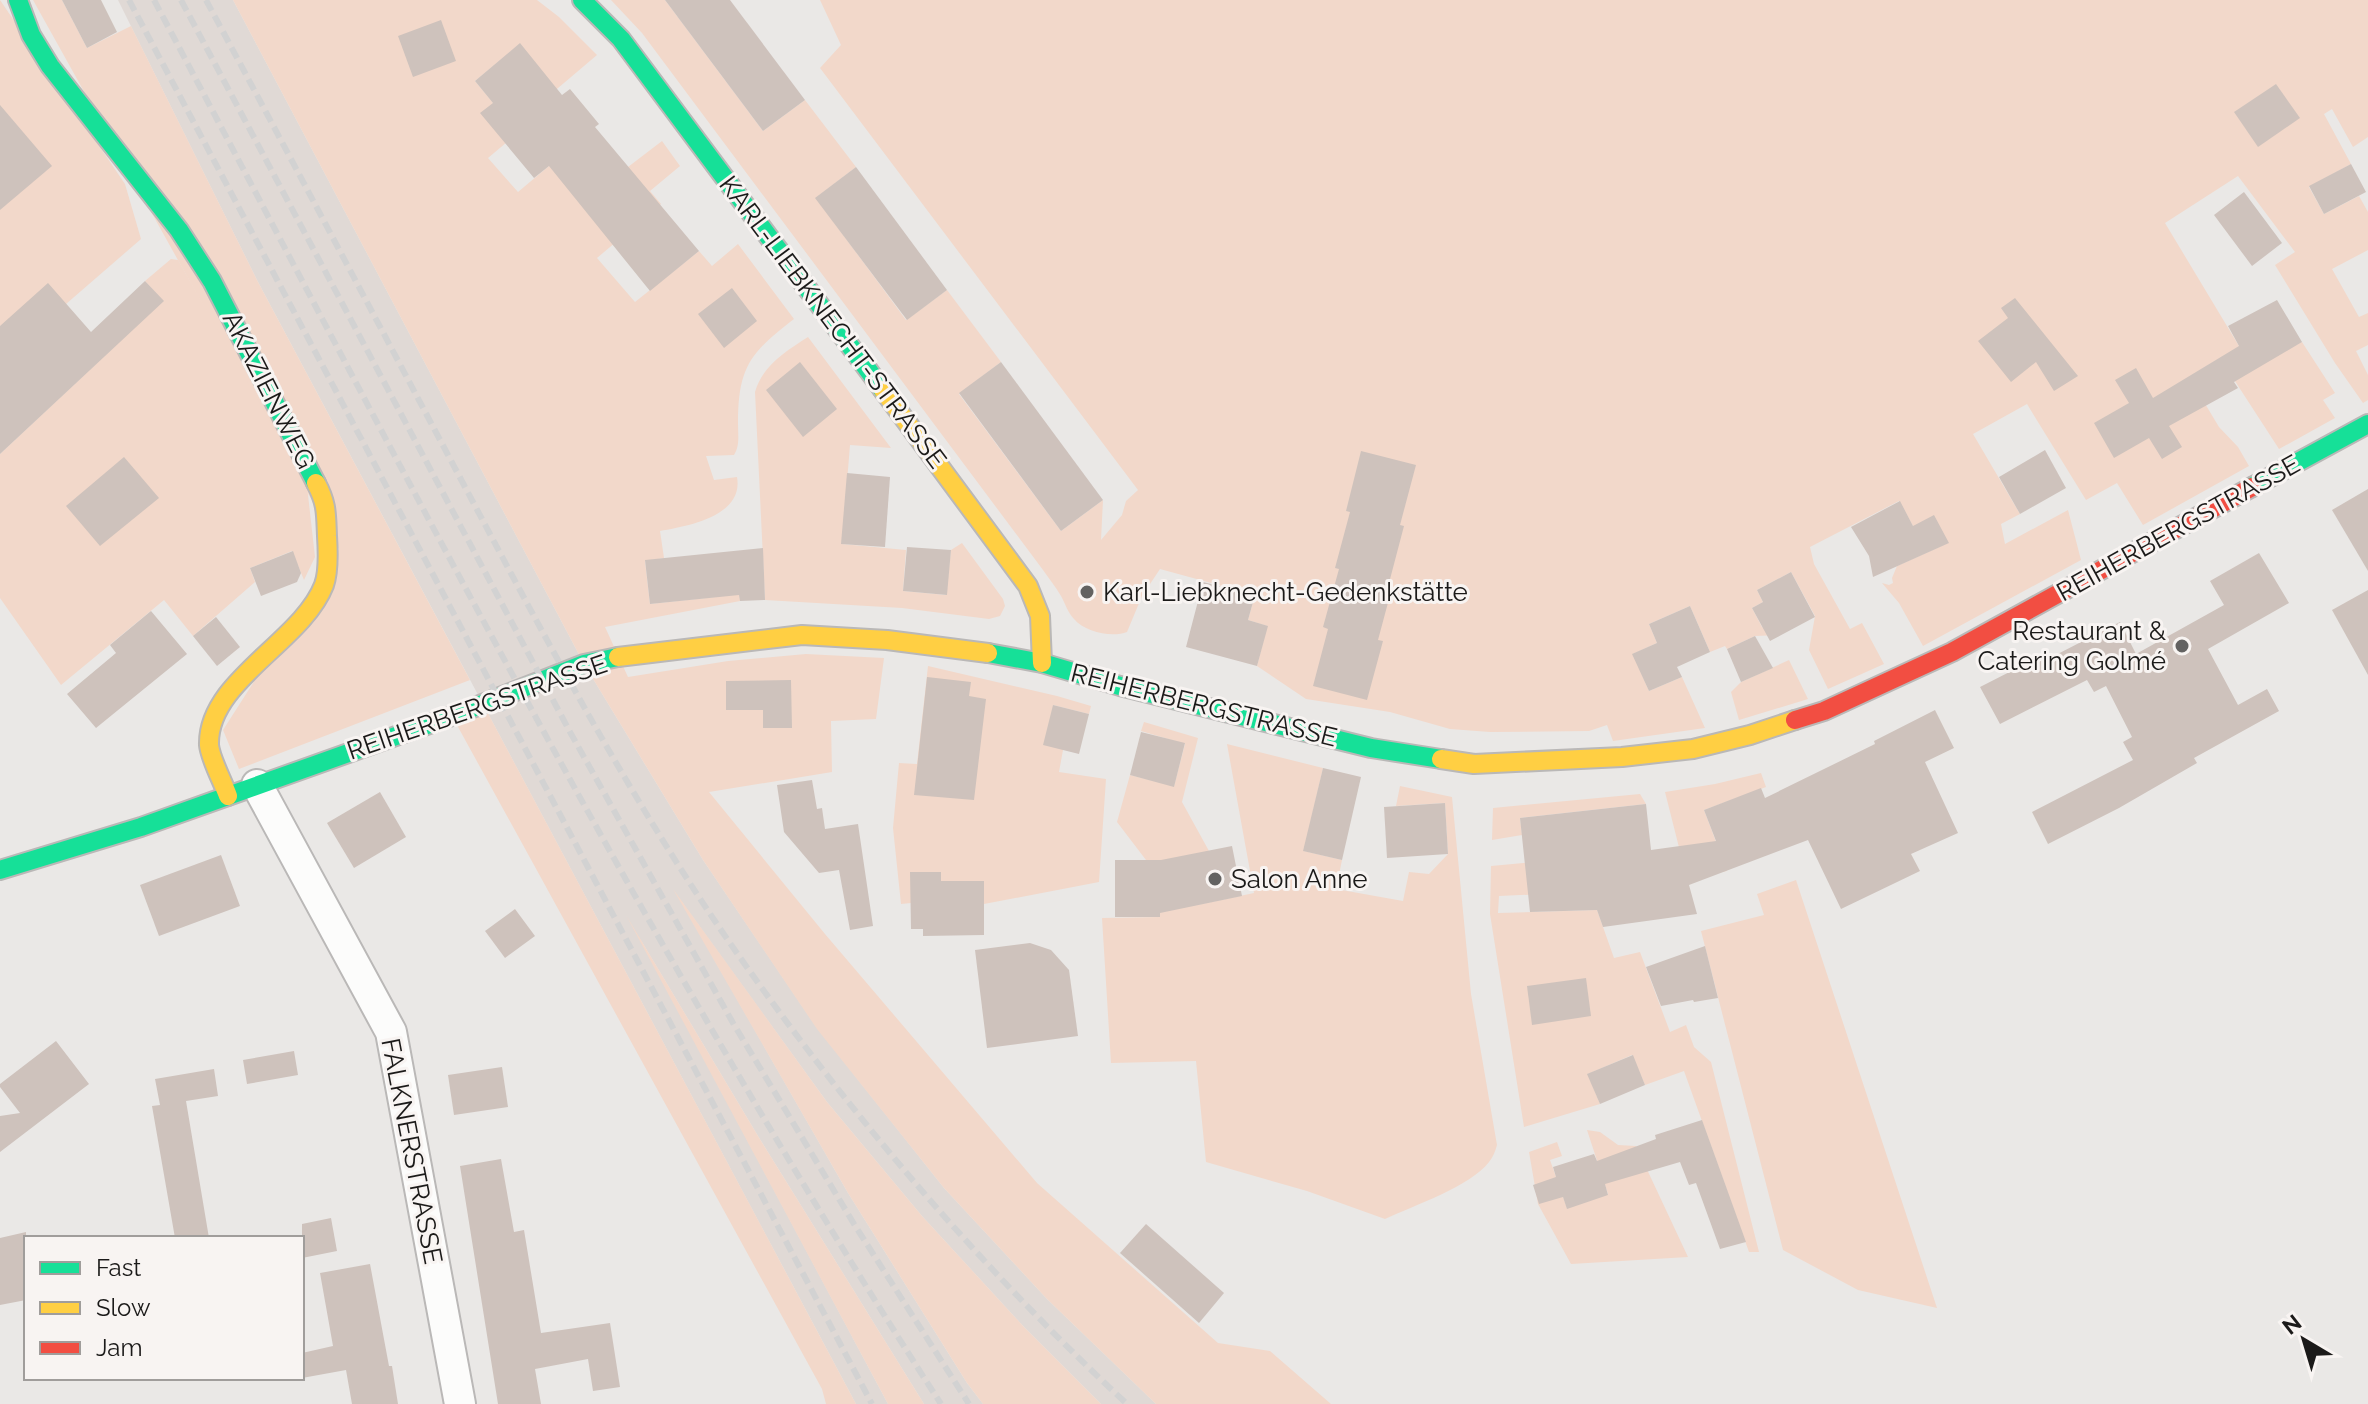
<svg xmlns="http://www.w3.org/2000/svg" width="2368" height="1404" viewBox="0 0 2368 1404" font-family="Raleway,sans-serif">
<style>
.built{fill:#e0d9d5}
.green{fill:#f2d8ca;fill-rule:evenodd}
.building{fill:#cec2bc}
.lines{fill:none;stroke-linecap:round;stroke-linejoin:round}
.street-casing{stroke:#bab8b7;stroke-width:34}
.fast-casing{stroke:#bab8b7;stroke-width:22}
.slow-casing{stroke:#bab8b7;stroke-width:22}
.jam-casing{stroke:#bab8b7;stroke-width:22}
.street{stroke:#fcfcfb;stroke-width:30}
.fast{stroke:#16e098;stroke-width:18}
.slow{stroke:#ffcf43;stroke-width:18}
.jam{stroke:#f24e42;stroke-width:18}
.rail{stroke:#d2d2d2;stroke-width:6;stroke-dasharray:12 6;stroke-linecap:butt}
.poi-dot{fill:#636261;stroke:#f8f4f2;stroke-width:3}
.labels{text-anchor:middle;dominant-baseline:central;stroke-width:6;stroke-linejoin:round;paint-order:stroke}
.street-label{font-size:26px;fill:#1b1a19;stroke:#f8f4f2}
.poi-label{font-size:26px;fill:#1b1a19;stroke:#f8f4f2;text-anchor:start}
</style>
<rect width="100%" height="100%" fill="#eae8e6"/>
<!-- built -->
<polygon class="built" points="118,0 233,0 584,664 703,860 817,1028 944,1188 1047,1299 1156,1404 1101,1404 1024,1327 922,1216 827,1102 679,898 848,1193 967,1383 983,1404 924,1404 758,1136 639,937 888,1404 856,1404 258,282"/>
<!-- green -->
<g class="green">
<polygon points="0,0 125,184 141,239 66,304 0,326"/>
<polygon points="33,0 62,0 87,48 131,26 258,282 470,680 239,769 223,730 339,549"/>
<path d="M233 0H537L559 17 597 55 538 105 543 112 488 158 518 192 593 129 628 167 662 141 680 166 650 191 661 204 597 258 635 302 699 251 712 266 738 244 794 319C750 353 738 367 738 424 738 435 740 446 734 455L706 456 714 480 737 477C744 516 688 526 660 531L664 558 645 561 650 604 715 597 738 574 740 601 605 627 628 677 728 661 806 654 884 658 876 719 831 721 832 772 709 792 825 934 1037 1183 1218 1343 1270 1351 1331 1404H1156L1047 1299 944 1188 817 1029 703 860 584 664ZM520 44 504 116 475 81Z"/>
<path d="M611 0H665L763 131 805 100 856 167 816 198 906 320 947 290 1001 362 959 394 1061 531 1103 500 1101 540 1122 515 1126 501 1138 490 820 68 841 45 820 0H2368V137L2353 147 2332 109 2324 114 2351 164 2309 187 2324 214 2359 196 2368 212V250L2332 269 2359 317 2368 313V345L2356 351 2368 375V400L2363 403 2335 363 2275 265 2295 252 2238 176 2165 223 2251 366 2302 342 2335 393 2323 400 2335 418 2279 449 2220 358 2189 377 2219 427 2238 447 2249 466 2143 525 2117 483 2086 500 2027 404 1973 434 2020 514 2001 524 2005 544 2068 510 2081 560 1923 646 1899 603 1882 583 1889 585 1893 583 1892 578 1897 566 1948 543 1913 526 1899 501 1810 547 1814 564 1850 629 1862 623 1884 664 1828 689 1809 650 1815 616 1791 572 1757 590 1763 602 1752 608 1762 627 1781 635 1755 636 1727 649 1725 646 1710 652 1690 606 1649 624 1657 643 1633 654 1649 691 1682 677 1705 728 1613 741 1607 725 1589 731 1490 732 1450 729 1390 712 1306 699 1257 666 1267 626 1248 620 1255 595 1160 569 1142 596 1127 632C1112 638 1085 632 1074 619 1068 613 1065 603 1061 596 1056 587 1049 579 1043 570L642 33Z"/>
<polygon points="171,259 178,260 307,486 315,557 304,580 292,551 250,568 255,582 193,636 164,600 61,685 0,598 0,454 163,301 145,281"/>
<path d="M808 337 891 448 850 445 842 544 906 550 903 591 946 595 951 550 962 543 1003 599 1005 606 1000 616 989 619 902 608 765 600 755 392C763 365 785 352 808 337Z"/>
<polygon points="1789,660 1808,699 1739,720 1731,692 1741,682"/>
<polygon points="928,666 1057,696 1091,706 1089,714 1053,705 1063,750 1059,772 1106,779 1099,882 984,904 984,881 941,881 940,872 911,872 911,903 901,904 893,828 899,763 917,764"/>
<polygon points="483,704 856,1404 826,1404 822,1389 452,716"/>
<path d="M1144 722 1198 738 1182 802 1209 851 1197 905 1254 893 1227 744 1323 768 1304 851 1342 860 1336 889 1403 901 1409 872 1429 874 1448 854 1445 803 1396 806 1400 786 1452 797 1471 994 1497 1145C1495 1152 1493 1157 1489 1162 1471 1186 1413 1206 1385 1219L1307 1191 1206 1162 1196 1061 1111 1063 1102 918 1160 917 1146 860 1117 822 1130 775 1174 786 1185 744 1141 731Z"/>
<polygon points="1761,773 1766,787 1704,810 1727,871 1687,879 1665,792 1715,784"/>
<polygon points="1640,794 1646,804 1520,818 1522,835 1492,840 1493,808"/>
<polygon points="1587,857 1594,892 1499,896 1498,913 1597,910 1614,958 1640,952 1670,1032 1686,1025 1694,1047 1711,1062 1759,1252 1749,1252 1684,1071 1645,1085 1632,1055 1588,1074 1600,1104 1524,1127 1490,914 1491,866"/>
<polygon points="1796,880 1937,1308 1858,1290 1783,1250 1701,931 1764,915 1757,894"/>
<polygon points="673,889 827,1102 922,1216 1024,1327 1101,1404 983,1404 967,1383 848,1193"/>
<polygon points="626,915 758,1136 924,1404 888,1404"/>
<polygon points="1587,1130 1600,1132 1618,1145 1636,1146 1688,1257 1571,1264 1538,1204 1529,1152 1557,1142 1562,1156 1550,1160 1567,1208 1608,1194"/>
</g>
<!-- building -->
<g class="building">
<polygon points="62,0 101,0 117,32 87,48"/>
<polygon points="665,0 730,0 805,100 763,131"/>
<polygon points="441,20 456,61 413,77 398,36"/>
<polygon points="520,43 562,95 570,89 599,124 595,127 699,251 650,291 549,166 534,178 480,113 493,103 475,81"/>
<polygon points="2276,84 2300,118 2258,147 2234,112"/>
<polygon points="0,105 52,166 0,210"/>
<polygon points="2351,164 2366,192 2324,214 2309,186"/>
<polygon points="856,167 947,290 907,320 815,198"/>
<polygon points="2244,192 2282,243 2252,266 2214,215"/>
<polygon points="145,281 164,301 0,454 0,326 48,283 91,332"/>
<polygon points="732,288 757,321 724,348 698,314"/>
<polygon points="2015,298 2078,376 2054,391 2036,362 2011,382 1978,341 2008,318 2001,308"/>
<polygon points="2277,300 2302,342 2234,382 2238,388 2169,426 2182,447 2162,459 2149,438 2114,458 2094,423 2129,403 2115,380 2136,368 2153,398 2239,346 2228,326"/>
<polygon points="800,362 837,409 803,437 766,390"/>
<polygon points="1001,362 1103,500 1061,531 959,393"/>
<polygon points="2045,450 2066,488 2020,514 1999,477"/>
<polygon points="1361,451 1416,465 1400,525 1404,526 1389,583 1393,584 1378,640 1383,641 1367,700 1313,686 1328,629 1323,627 1339,569 1335,568 1350,512 1346,511"/>
<polygon points="124,457 159,498 100,546 66,506"/>
<polygon points="847,473 890,477 885,547 841,544"/>
<polygon points="2368,489 2368,571 2332,510"/>
<polygon points="1900,501 1913,526 1934,515 1949,543 1873,577 1869,556 1851,527"/>
<polygon points="907,547 951,550 947,595 903,591"/>
<polygon points="763,548 765,600 740,601 739,595 650,604 645,560"/>
<polygon points="293,551 301,573 297,582 261,596 250,568"/>
<polygon points="2259,553 2289,603 2208,649 2238,705 2267,689 2279,711 2194,758 2197,763 2119,808 2048,844 2032,812 2133,760 2123,742 2132,737 2106,686 2094,692 2087,680 2000,724 1980,687 2043,655 2046,660 2120,622 2136,654 2224,605 2210,581"/>
<polygon points="1791,572 1815,617 1770,641 1752,608 1763,602 1757,590"/>
<polygon points="1203,582 1255,595 1248,620 1268,626 1257,666 1186,647"/>
<polygon points="2368,590 2368,675 2332,610"/>
<polygon points="1690,606 1710,652 1677,667 1682,677 1649,691 1632,654 1657,643 1649,624"/>
<polygon points="151,611 187,654 96,728 67,694 116,653 110,645"/>
<polygon points="216,617 240,647 217,666 193,636"/>
<polygon points="1755,636 1773,668 1741,682 1727,649"/>
<polygon points="927,677 971,682 969,696 986,699 974,800 914,795"/>
<polygon points="791,680 792,728 763,728 763,710 726,710 726,681"/>
<polygon points="1053,705 1089,714 1079,754 1043,745"/>
<polygon points="1935,710 1954,748 1925,762 1958,833 1911,854 1920,871 1841,909 1808,840 1689,885 1697,914 1603,927 1597,910 1530,912 1520,818 1646,804 1651,850 1716,841 1704,810 1761,788 1765,798 1875,744 1874,741"/>
<polygon points="1141,732 1185,743 1174,787 1130,775"/>
<polygon points="1323,768 1361,777 1342,860 1303,851"/>
<polygon points="812,780 817,809 822,808 825,829 858,824 873,926 850,930 839,870 819,873 784,832 777,785"/>
<polygon points="380,792 406,837 354,868 327,823"/>
<polygon points="1445,803 1448,854 1387,858 1384,807"/>
<polygon points="1232,846 1242,896 1160,913 1160,917 1115,917 1115,860 1161,860"/>
<polygon points="221,855 240,906 159,936 140,885"/>
<polygon points="910,872 941,872 941,881 984,881 984,935 923,936 923,929 911,929"/>
<polygon points="515,909 535,936 505,958 485,931"/>
<polygon points="1030,943 1051,950 1069,970 1078,1036 987,1048 975,950"/>
<polygon points="1705,946 1718,998 1694,1002 1693,1000 1661,1006 1646,967"/>
<polygon points="1586,978 1591,1016 1532,1025 1527,986"/>
<polygon points="56,1041 89,1084 0,1152 0,1116 20,1113 0,1087 0,1084"/>
<polygon points="294,1051 298,1075 247,1084 243,1060"/>
<polygon points="1633,1055 1645,1085 1600,1104 1587,1074"/>
<polygon points="502,1067 508,1107 454,1115 448,1075"/>
<polygon points="214,1069 218,1096 186,1101 209,1238 175,1238 152,1106 160,1105 155,1079"/>
<polygon points="1702,1120 1746,1242 1720,1249 1696,1183 1689,1185 1680,1162 1605,1184 1608,1195 1567,1209 1563,1197 1539,1204 1533,1185 1556,1177 1553,1167 1594,1154 1597,1161 1656,1139 1655,1135"/>
<polygon points="501,1159 514,1232 524,1230 541,1333 610,1323 620,1387 593,1391 588,1359 535,1369 541,1404 498,1404 460,1166"/>
<polygon points="331,1218 337,1251 302,1258 302,1224"/>
<polygon points="1146,1224 1224,1293 1199,1323 1120,1253"/>
<polygon points="26,1232 26,1300 0,1305 0,1238"/>
<polygon points="370,1264 389,1366 392,1366 398,1404 352,1404 346,1370 302,1378 302,1353 333,1346 320,1273"/>
</g>
<g class="lines">
<defs>
<polyline id="street" points="257,785 391,1032 460,1404"/>
<g id="fast">
<polyline points="18,0 31,35 50,66 179,230 212,281 316,483"/>
<polyline points="582,0 621,39 883,390"/>
<polyline points="2252,487 2368,424"/>
<polyline points="988,653 1042,663 1120,686 1371,748 1441,759"/>
<polyline points="0,870 141,827 452,716 584,664 618,657"/>
</g>
<g id="slow">
<polyline points="883,390 1028,586 1040,616 1042,663"/>
<polyline points="618,657 802,635 887,640 988,653"/>
<polyline points="1441,759 1474,764 1622,757 1693,749 1750,735 1795,720"/>
<path d="M228 796C223 782 210 758 209 745 207 681 302 642 324 585 329 571 328 551 327 536 326 513 327 504 316 483"/>
</g>
<polyline id="jam" points="1795,720 1824,711 1952,652 2252,487"/>
</defs>
<!-- street casing -->
<use href="#street" class="street-casing"/>
<!-- fast casing -->
<use href="#fast" class="fast-casing"/>
<!-- slow casing -->
<use href="#slow" class="slow-casing"/>
<!-- jam casing -->
<use href="#jam" class="jam-casing"/>
<!-- street -->
<use href="#street" class="street"/>
<!-- fast -->
<use href="#fast" class="fast"/>
<!-- slow -->
<use href="#slow" class="slow"/>
<!-- jam -->
<use href="#jam" class="jam"/>
<!-- rail -->
<g class="rail">
<polyline points="129,0 872,1404"/>
<path d="M154 0C405 474 649 953 941 1404"/>
<polyline points="181,0 570,732 733,1023 854,1224 969,1404"/>
<path d="M206 0C293 162 379 325 465 487 550 647 635 808 739 956 853 1118 982 1269 1127 1404"/>
</g>
</g>
<!-- markers -->
<g class="poi-dot">
<circle cx="1087" cy="592" r="8"/>
<circle cx="2182" cy="646" r="8"/>
<circle cx="1215" cy="879" r="8"/>
</g>
<g class="labels">
<!-- street labels -->
<g class="street-label">
<text transform="translate(833 322) rotate(53)">KARL-LIEBKNECHT-STRASSE</text>
<text transform="translate(269 390) rotate(63)">AKAZIENWEG</text>
<text transform="translate(2178 528) rotate(-29)">REIHERBERGSTRASSE</text>
<text transform="translate(1204 705) rotate(14)">REIHERBERGSTRASSE</text>
<text transform="translate(477 707) rotate(-19)">REIHERBERGSTRASSE</text>
<text transform="translate(412 1151) rotate(79)">FALKNERSTRASSE</text>
</g>
<!-- poi labels -->
<g class="poi-label">
<text x="1103" y="592">Karl-Liebknecht-Gedenkstätte</text>
<text x="2166" y="631" text-anchor="end">Restaurant &amp;<tspan x="2166" dy="30">Catering Golmé</tspan></text>
<text x="1231" y="879">Salon Anne</text>
</g>
</g>
<!-- legend -->
<rect x="24" y="1236" width="280" height="144" fill="#f8f4f2" stroke="#a09d9b" stroke-width="2"/>
<rect x="40" y="1262" width="40" height="12" fill="#16e098" stroke="#a09d9b" stroke-width="2"/>
<text x="96" y="1276" font-size="24" fill="#1b1a19">Fast</text>
<rect x="40" y="1302" width="40" height="12" fill="#ffcf43" stroke="#a09d9b" stroke-width="2"/>
<text x="96" y="1316" font-size="24" fill="#1b1a19">Slow</text>
<rect x="40" y="1342" width="40" height="12" fill="#f24e42" stroke="#a09d9b" stroke-width="2"/>
<text x="96" y="1356" font-size="24" fill="#1b1a19">Jam</text>
<!-- north arrow -->
<g transform="translate(2304 1340) rotate(322)" stroke="#f8f4f2" stroke-width="6" paint-order="stroke">
<path d="M0-6L14 30L0 20L-14 30Z" fill="#1b1a19"/>
<text y="-12" font-size="22" font-weight="bold" text-anchor="middle" fill="#1b1a19">N</text>
</g>
</svg>
